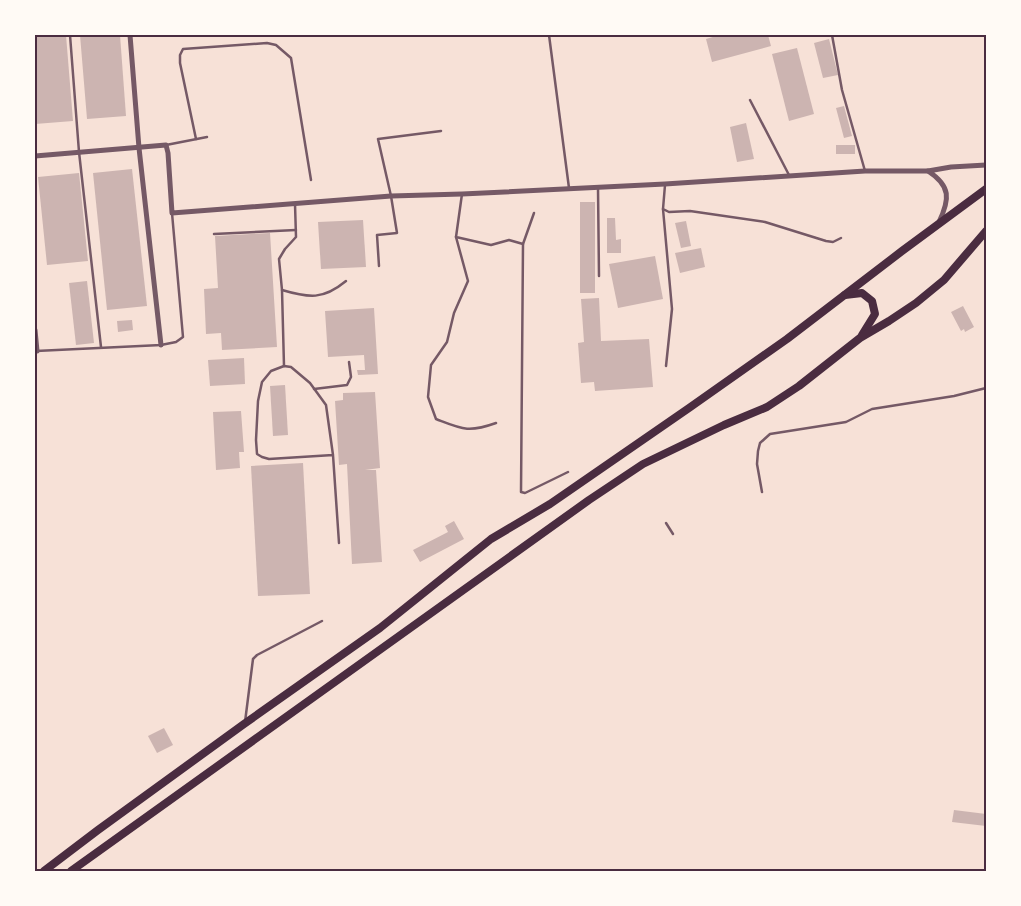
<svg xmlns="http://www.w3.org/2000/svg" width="1021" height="906" viewBox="0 0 1021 906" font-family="Mulish,sans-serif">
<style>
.building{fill:#ccb4b1}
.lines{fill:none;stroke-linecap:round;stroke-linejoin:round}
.service{stroke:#755966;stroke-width:2.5}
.minor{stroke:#755966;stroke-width:5}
.primary{stroke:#4a2c40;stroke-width:8}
.neatline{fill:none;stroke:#4a2c40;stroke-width:2}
</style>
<rect width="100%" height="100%" fill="#f7e1d7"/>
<!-- building -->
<g class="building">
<polygon points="35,35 66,35 73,121 35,124"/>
<polygon points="80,35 120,35 126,116 87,119"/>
<polygon points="716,35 768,35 771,46 712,62 706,39 716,36"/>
<polygon points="829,39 838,75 823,78 814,43"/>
<polygon points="797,48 814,114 789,121 772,54"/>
<polygon points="844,106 852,136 844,138 836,108"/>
<polygon points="746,123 754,159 737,162 730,127"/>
<rect x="836" y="145" width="19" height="9"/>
<polygon points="132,169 147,306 107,310 93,173"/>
<polygon points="79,173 88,261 47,265 38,177"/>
<rect x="580" y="202" width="15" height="91"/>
<polygon points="607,218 615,218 616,240 621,239 621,253 607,253"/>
<polygon points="363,220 366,267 321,269 318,222"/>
<polygon points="686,221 691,246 681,248 675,223"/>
<polygon points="270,233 277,347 222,350 221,333 206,334 204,289 218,288 215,236"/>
<polygon points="701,248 705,267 680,273 675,253"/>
<polygon points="655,256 663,299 618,308 609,264"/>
<polygon points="87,281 94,343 76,345 69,283"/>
<polygon points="599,298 601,341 649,339 653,387 595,391 594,382 581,383 578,343 584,342 581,299"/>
<polygon points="963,306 974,327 965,332 964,329 961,331 951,312"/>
<polygon points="374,308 378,374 358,375 357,370 365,370 364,355 328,357 325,311"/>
<polygon points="132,320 133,330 118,332 117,321"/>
<polygon points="244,358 245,384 210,386 208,360"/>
<polygon points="285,385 288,435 273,436 270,386"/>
<polygon points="375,392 380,468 365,470 376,470 382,562 352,564 347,464 339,465 335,401 343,400 343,393"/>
<polygon points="241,411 244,452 239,452 240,468 216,470 213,412"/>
<polygon points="303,463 310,594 258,596 251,466"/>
<polygon points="454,521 464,539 420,562 413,550 448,532 445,526"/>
<polygon points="164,728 173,745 157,753 148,736"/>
<polygon points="954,810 986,814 986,826 952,822"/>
</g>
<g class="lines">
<!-- service -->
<g class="service">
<polyline points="70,35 79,152 101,347"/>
<polyline points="549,35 569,188"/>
<polyline points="832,35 842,90 865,171"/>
<polyline points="750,100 789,175"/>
<polyline points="196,139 180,63 180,55 183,49 267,43 276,45 291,58 311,180"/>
<polyline points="166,145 207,137"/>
<polyline points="665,185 663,209 669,212 690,211 765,222 826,241 833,242 841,238"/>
<polyline points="598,188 599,276"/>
<polyline points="462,194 456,237 491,245 509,240 523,244 521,492 525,493 568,472"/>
<polyline points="663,209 672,309 666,366"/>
<polyline points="214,234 296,230"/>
<path d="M456 237 468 281 454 313 447 342 431 365 428 397 436 419C462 429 468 433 496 423"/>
<polyline points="523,244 534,213"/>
<polyline points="379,266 377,235 397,233 391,196 378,139 441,131"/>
<path d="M282 290C309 298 323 300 346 281"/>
<polyline points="36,351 161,345 176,342 183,337 172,213"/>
<polyline points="284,366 282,290 279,259 285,249 296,237 295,204"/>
<polyline points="314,389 347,385 351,377 349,362"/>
<polyline points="333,455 269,459 262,457 257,454 256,440 258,401 262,382 271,371 284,366 291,367 310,383 326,405 333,455 339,543"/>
<polyline points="762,492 757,464 758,451 760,443 770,434 846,422 872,409 954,396 986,388"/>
<polyline points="666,523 673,534"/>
<polyline points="245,722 253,659 257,655 322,621"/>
</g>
<!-- minor -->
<g class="minor">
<polyline points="130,35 139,148 161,345"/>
<polyline points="35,156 166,145 168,153 172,213 391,196 462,194 665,184 865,171 928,171"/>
<path d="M939 222C950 199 951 186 928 171L951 167 986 165"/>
<polyline points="35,330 37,351"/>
</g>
<!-- primary -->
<g class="primary">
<polyline points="845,295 862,293 872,301 875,314 862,335"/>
<polyline points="44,871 98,830 244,724 380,628 491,539 550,504 689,408 787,339 902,251 986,189"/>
<polyline points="71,871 589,500 643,464 724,425 767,407 799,386 860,338 889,321 916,303 944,280 986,231"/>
</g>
</g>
<!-- border -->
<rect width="1021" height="906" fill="none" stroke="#fffaf5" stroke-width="72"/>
<rect x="36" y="36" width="949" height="834" class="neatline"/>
</svg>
